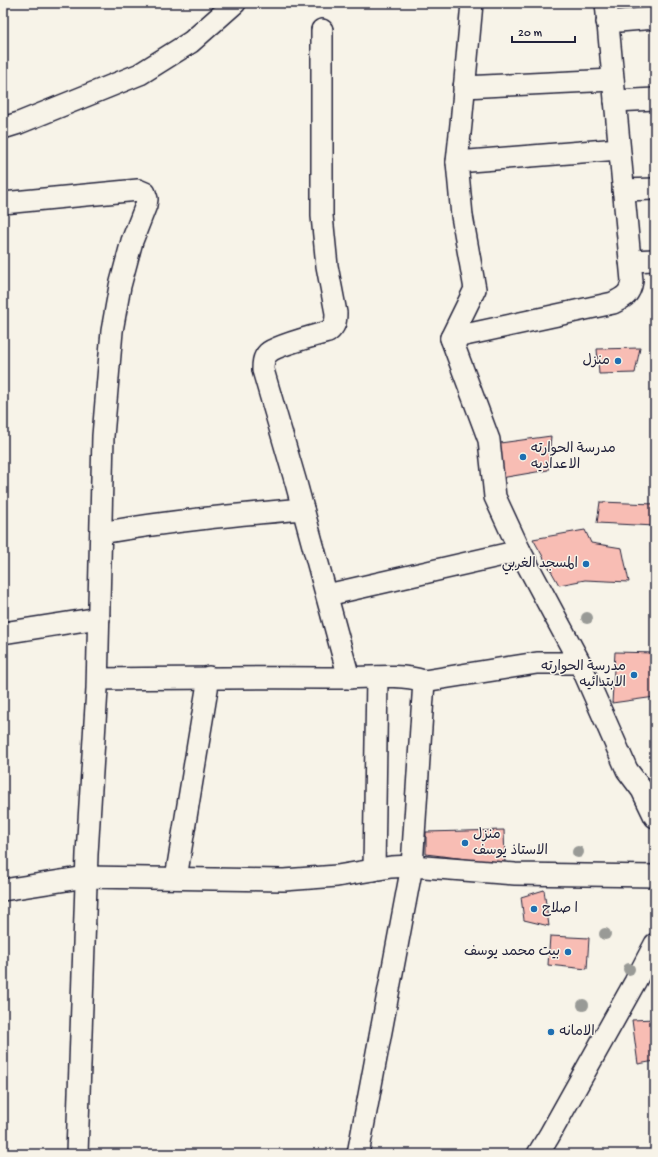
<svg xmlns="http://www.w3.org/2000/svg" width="658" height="1157" viewBox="0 0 658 1157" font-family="'Gochi Hand','Playpen Sans Arabic',sans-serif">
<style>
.building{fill:#f8bdb4;stroke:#22223b}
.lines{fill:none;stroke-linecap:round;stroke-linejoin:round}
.minor-casing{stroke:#22223b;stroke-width:24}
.minor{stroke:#f7f3e8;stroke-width:21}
.tree{fill:#999a96}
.poi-dot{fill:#1f6fb2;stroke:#f7f3e8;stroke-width:1.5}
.labels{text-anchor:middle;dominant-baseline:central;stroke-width:3;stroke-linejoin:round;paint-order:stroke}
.poi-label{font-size:14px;fill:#22223b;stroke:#f7f3e8;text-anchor:end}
</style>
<rect width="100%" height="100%" fill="#f7f3e8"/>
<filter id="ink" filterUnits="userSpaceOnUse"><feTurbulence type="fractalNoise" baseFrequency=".025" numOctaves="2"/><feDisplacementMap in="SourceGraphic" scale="8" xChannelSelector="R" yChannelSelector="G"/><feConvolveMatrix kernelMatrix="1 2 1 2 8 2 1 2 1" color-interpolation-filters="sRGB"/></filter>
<g filter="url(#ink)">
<!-- building -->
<g class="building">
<polygon points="640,348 635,373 599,374 597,349"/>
<polygon points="551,436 548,470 501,478 493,444"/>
<polygon points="600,502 655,504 655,526 597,523"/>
<polygon points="585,530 591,543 622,548 629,582 585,580 559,585 533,539"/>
<polygon points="615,652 655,653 655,697 612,703"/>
<polygon points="504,830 505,864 426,854 426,832"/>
<polygon points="544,890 549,926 524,920 521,897"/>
<polygon points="550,936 589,938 587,969 548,965"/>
<polygon points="655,1019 655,1061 638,1064 632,1020"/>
</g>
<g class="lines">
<defs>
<g id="minor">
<polyline points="472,3 461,124 457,162 462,216 475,289 451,338 489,440 495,497 520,551 580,663 627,770 642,790 655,817"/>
<polyline points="607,22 655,18"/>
<path d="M322 30V216L327 266 336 313C336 322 335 326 328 332 317 335 275 346 268 353 263 358 263 364 263 370L296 483 349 678"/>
<polyline points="464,87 613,80"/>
<polyline points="615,101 655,99"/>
<polyline points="3,128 19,123 140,74 191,42 235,3"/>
<polyline points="457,162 619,149"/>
<polyline points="623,190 655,189"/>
<polyline points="3,203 138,190 145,193 147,199 146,205 132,241 120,286 112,331 103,436 97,689 87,854 77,1154"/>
<polyline points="630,261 655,260"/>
<path d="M451 338 613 303C625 297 630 294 632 281L606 3"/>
<path d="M101 533C168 521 235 515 303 509"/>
<polyline points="327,595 520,551"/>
<polyline points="3,633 99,618"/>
<path d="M98 679C178 678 259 677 340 678 368 678 398 673 424 681L537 663H580"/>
<polyline points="374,870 377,677"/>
<polyline points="176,878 209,677"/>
<polyline points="3,890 86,877 284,880 337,876 391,867 412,866 515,874 655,876"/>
<polyline points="358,1154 412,866 424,681"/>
<polyline points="538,1154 549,1136 635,982 655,944"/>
</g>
</defs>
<!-- minor casing -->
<use href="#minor" class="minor-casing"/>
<!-- minor -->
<use href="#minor" class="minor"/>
</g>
<!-- trees -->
<g class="tree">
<circle cx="587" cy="618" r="6"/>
<circle cx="578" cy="852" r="6"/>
<circle cx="605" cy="934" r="6"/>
<circle cx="629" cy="969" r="6"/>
<circle cx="583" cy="1005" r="6"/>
</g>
</g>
<!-- markers -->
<g class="poi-dot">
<circle cx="618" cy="361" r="4"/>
<circle cx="523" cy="457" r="4"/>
<circle cx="586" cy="564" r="4"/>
<circle cx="634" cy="675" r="4"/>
<circle cx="465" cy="843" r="4"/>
<circle cx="534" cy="909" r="4"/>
<circle cx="568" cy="952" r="4"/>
<circle cx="551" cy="1032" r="4"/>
</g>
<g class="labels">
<!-- poi labels -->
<g class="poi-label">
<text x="610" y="361">منزل</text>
<text x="531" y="449" text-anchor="start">مدرسة الحوارته<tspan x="531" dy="16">الاعداديه</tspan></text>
<text x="578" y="564">المسجد الغربي</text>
<text x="626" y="667">مدرسة الحوارته<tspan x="626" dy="16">الابتدائيه</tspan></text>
<text x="473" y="835" text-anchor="start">منزل<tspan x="473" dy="16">الاستاذ يوسف</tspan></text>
<text x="542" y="909" text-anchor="start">ا صلاح</text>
<text x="560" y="952">بيت محمد يوسف</text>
<text x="559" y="1032" text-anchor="start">الامانه</text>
</g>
</g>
<!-- margin -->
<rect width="658" height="1157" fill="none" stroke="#f7f3e8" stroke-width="16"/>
<rect x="8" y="8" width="642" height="1141" fill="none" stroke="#22223b" stroke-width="1.5" filter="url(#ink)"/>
<!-- scale -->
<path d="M512 36v6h63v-6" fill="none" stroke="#22223b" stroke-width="2"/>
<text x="518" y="36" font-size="12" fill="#22223b" stroke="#f7f3e8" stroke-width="3" paint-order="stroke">20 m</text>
</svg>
